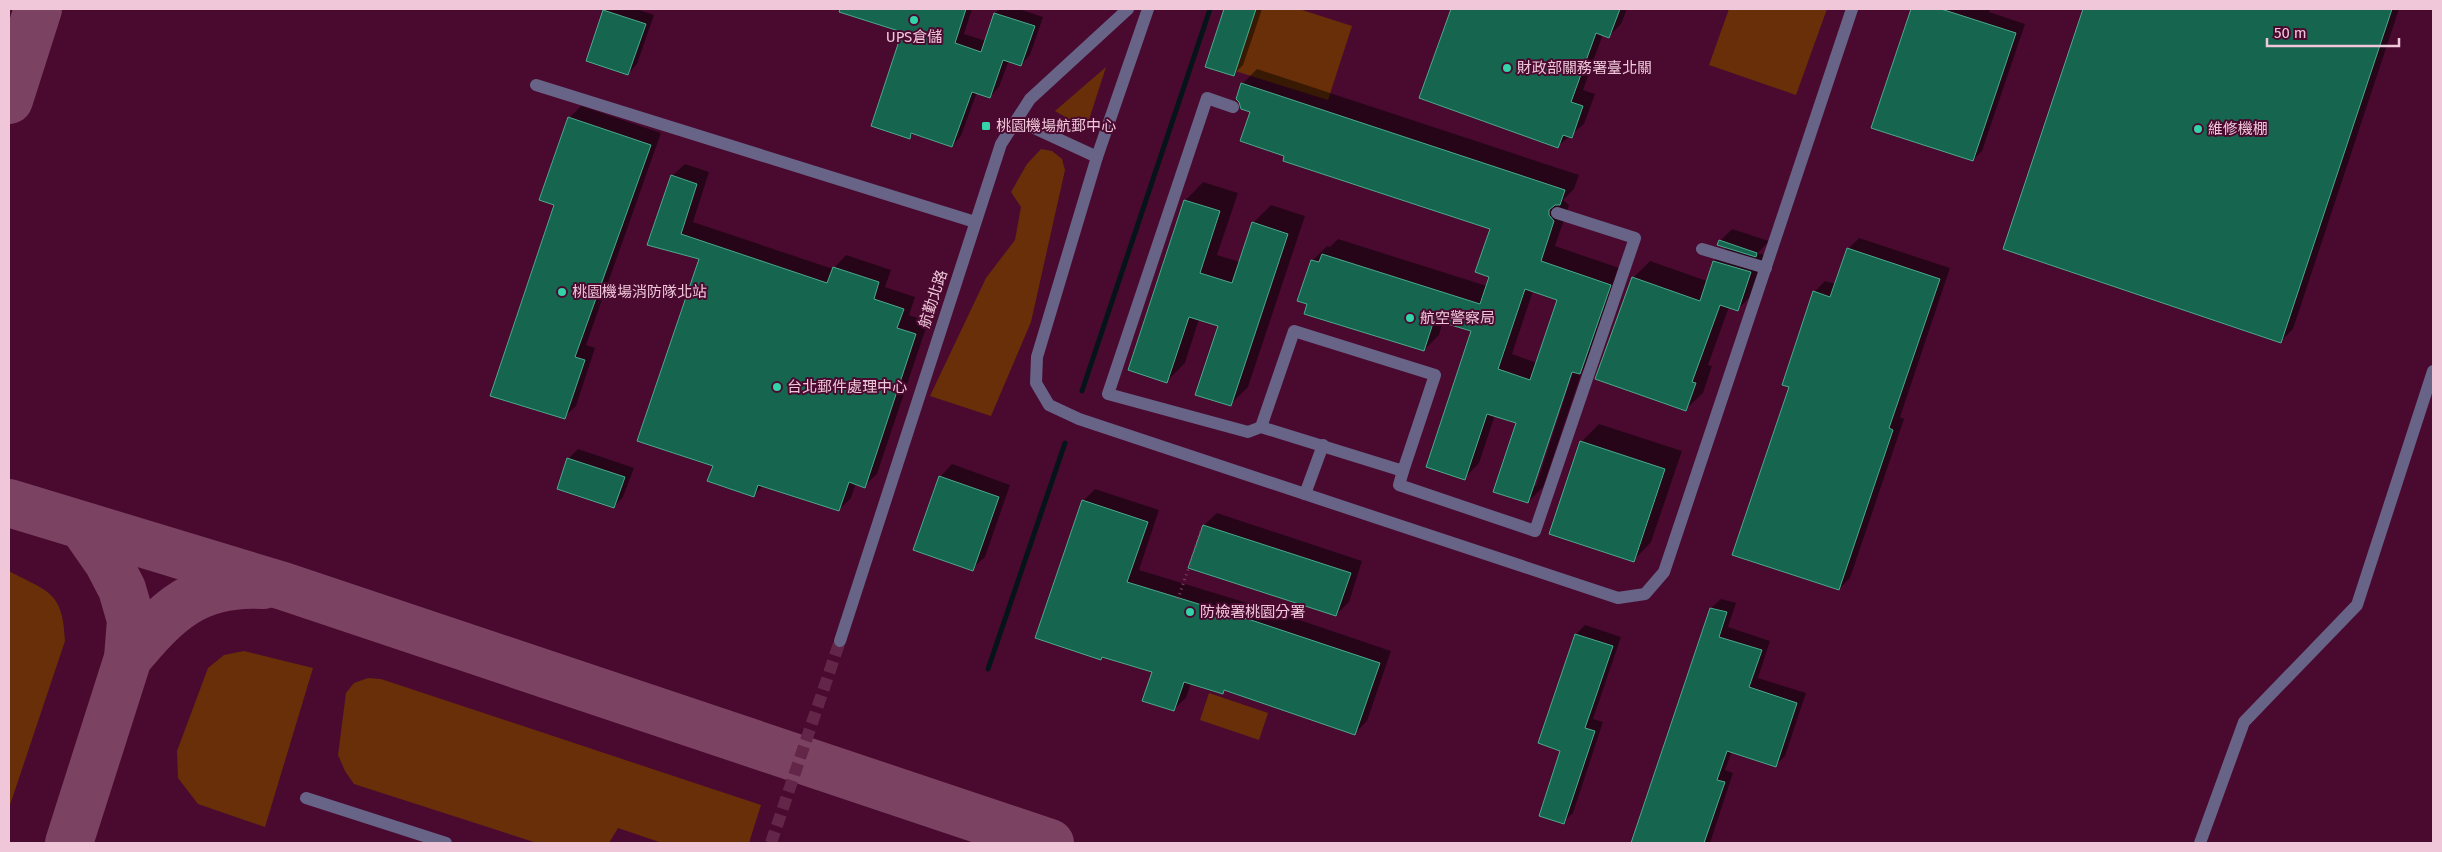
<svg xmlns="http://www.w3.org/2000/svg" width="2442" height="852" viewBox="0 0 2442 852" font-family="'Fira Sans','Noto Sans TC',sans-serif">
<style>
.green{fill:#682f08}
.shadow{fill:#0007;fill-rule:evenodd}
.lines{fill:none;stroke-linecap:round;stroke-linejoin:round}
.stream{stroke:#06141a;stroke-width:5}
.taxiway{stroke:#7b4262;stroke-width:48}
.building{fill:#16654f;stroke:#4aaa8b;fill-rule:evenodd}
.minor-tunnel{stroke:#632649;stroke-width:12;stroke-dasharray:12 6;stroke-linecap:butt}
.path{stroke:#7d4464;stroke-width:3;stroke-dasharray:1 4;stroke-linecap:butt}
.minor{stroke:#686487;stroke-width:12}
.poi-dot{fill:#33d4a8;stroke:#4a0a30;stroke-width:2}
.labels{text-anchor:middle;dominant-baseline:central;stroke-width:4;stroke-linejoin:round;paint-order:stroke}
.poi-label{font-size:15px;fill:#efc7d9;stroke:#4a0a30;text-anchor:start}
.street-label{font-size:15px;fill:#efc7d9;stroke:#4a0a30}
</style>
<rect width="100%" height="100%" fill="#4a0a30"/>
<!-- green -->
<g class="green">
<polygon points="1255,9 1299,9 1352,26 1328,100 1235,71"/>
<polygon points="1729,9 1827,9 1796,95 1709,65"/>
<polygon points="1106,67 1086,129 1055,111"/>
<polygon points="1041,149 1052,151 1062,159 1065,170 1031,322 991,416 930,396 986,278 1015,240 1021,207 1011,192 1027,164"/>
<path d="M9 571C48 592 63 591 65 641L9 808Z"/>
<polygon points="244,651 313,668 265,827 198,804 178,778 177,751 208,668 224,655"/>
<polygon points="368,678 381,679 761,805 749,843 662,843 618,828 609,843 537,843 354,784 345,771 338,755 346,693 354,683"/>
<polygon points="1209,693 1268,713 1259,740 1200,720"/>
</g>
<!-- shadow -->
<g class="shadow">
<polygon points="606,9 637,9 654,15 637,64 628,74 604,10"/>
<polygon points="834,9 972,9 964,34 986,41 995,13 1000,9 1019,9 1043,17 1030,55 1021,65 1009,60 999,87 990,97 977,92 961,136 952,146 914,133 909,137 903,31"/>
<polygon points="1225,9 1262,9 1243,65 1234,74 1207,66"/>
<polygon points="1453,9 1627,9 1621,24 1609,36 1603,34 1583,90 1595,94 1584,124 1558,146 1421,97"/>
<polygon points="1912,9 1990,9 1989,12 2025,24 1982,151 1973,160 1873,127"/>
<polygon points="2084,9 2399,9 2293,329 2280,342 2005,248"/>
<path d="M1257 69 1579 175 1574 189 1563 200 1569 205 1555 246 1625 270 1594 358 1582 371 1543 487 1528 502 1518 422 1495 415 1479 463 1465 478 1472 330 1443 321 1439 335 1424 350 1309 304 1312 261 1327 246 1330 247 1338 239 1487 286 1490 276 1492 229 1286 155 1252 112 1242 84ZM1533 291 1558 300 1537 363 1512 354ZM1573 365 1575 366 1536 486H1533Z"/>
<polygon points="581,106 661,133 586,345 595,348 576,406 564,417 556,204 541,199 570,117"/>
<polygon points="685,164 709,172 693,222 833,269 846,255 891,270 885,287 915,297 909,315 928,322 877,474 864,486 856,483 851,498 839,510 764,485 753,496 714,465 700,258 649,244 672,176"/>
<polygon points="1203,182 1238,193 1217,255 1240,262 1253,223 1271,205 1305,216 1248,387 1230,405 1220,325 1199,319 1185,363 1167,381 1129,369 1186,200"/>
<polygon points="1732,229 1769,241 1758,253 1767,256 1754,293 1737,310 1729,307 1708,365 1712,366 1703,393 1686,409 1597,379 1633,278 1650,261 1707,281 1714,261 1728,247 1720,241"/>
<polygon points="1859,238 1950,268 1900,417 1904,419 1850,578 1839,589 1791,387 1814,292 1825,281 1836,284 1848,249"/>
<polygon points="1599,424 1682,451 1651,542 1634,560 1581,442"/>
<polygon points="578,449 634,468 623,497 614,507 559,488 569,458"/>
<polygon points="952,464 1010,485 985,557 972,569 940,477"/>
<polygon points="1095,489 1159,510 1139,570 1267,609 1391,651 1367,721 1355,733 1225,689 1222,692 1191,683 1186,698 1173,710 1153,671 1083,501"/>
<polygon points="1217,513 1362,561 1349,602 1336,615 1190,567 1204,525"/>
<polygon points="1721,599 1736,603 1728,627 1770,641 1758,678 1806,693 1785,756 1776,765 1732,751 1725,770 1733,773 1710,843 1632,843 1711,608"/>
<polygon points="1585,625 1621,637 1593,719 1603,722 1573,813 1563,822 1562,750 1576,634"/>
</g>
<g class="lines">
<!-- stream -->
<g class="stream">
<polyline points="1082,391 1210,9"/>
<polyline points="988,669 1065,443"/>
</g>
<!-- taxiway -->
<g class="taxiway">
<polyline points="9,100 38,9"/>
<polyline points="9,503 283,586 1050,843"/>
<path d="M128 658C167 611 197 581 263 585"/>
<polyline points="69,843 128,658 131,620 122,589 108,562 83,526"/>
</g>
</g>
<!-- building -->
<g class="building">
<polygon points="840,9 966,9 955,43 981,52 994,13 1035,26 1021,66 1003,60 990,98 972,92 952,147 911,133 910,139 871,126 902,32 839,12"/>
<polygon points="1224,9 1256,9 1234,76 1205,67"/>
<polygon points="1451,9 1620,9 1609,38 1596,33 1571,102 1583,106 1572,138 1563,135 1558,148 1419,98"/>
<polygon points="1911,9 1941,9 2016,33 1973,161 1871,128"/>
<polygon points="2083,9 2392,9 2281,343 2003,249"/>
<polygon points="603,10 646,24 628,75 586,61"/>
<path d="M1241 83 1565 190 1560 205H1555L1549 210V215L1554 221 1541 261 1611 285 1580 374 1572 372 1528 503 1493 492 1516 423 1487 414 1465 480 1426 467 1471 331 1434 320 1424 351 1304 314 1307 304 1297 301 1311 260 1319 262 1322 254 1480 304 1489 277 1475 272 1490 229 1283 161 1284 156 1240 141 1250 112 1241 109 1239 102 1236 99ZM1525 289 1557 300 1530 380 1498 369Z"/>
<polygon points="568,117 651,145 575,357 585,360 565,419 490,396 554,205 539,200"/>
<polygon points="671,175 697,184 681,234 827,283 833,267 879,282 874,299 904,309 897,328 916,334 865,488 849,482 839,511 758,485 754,497 707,481 713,466 637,441 699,259 647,245"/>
<polygon points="1184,200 1220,211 1200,273 1232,283 1252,222 1288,234 1231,406 1195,395 1218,326 1189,317 1167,383 1128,370"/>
<polygon points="1719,240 1757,253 1756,257 1717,245"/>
<polygon points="1847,248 1940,279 1889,428 1893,430 1839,590 1732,555 1789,387 1782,385 1813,291 1830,297"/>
<polygon points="1713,261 1751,272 1738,311 1720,305 1692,382 1696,383 1686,411 1595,379 1632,277 1700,301"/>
<polygon points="1580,441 1665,469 1634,562 1549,534"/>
<polygon points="567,458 625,477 614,508 557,489"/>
<polygon points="939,476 999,497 973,571 913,550"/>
<polygon points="1082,500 1148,522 1127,582 1254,621 1380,663 1355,735 1224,690 1223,694 1184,682 1174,711 1142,701 1152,672 1102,657 1101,660 1035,638"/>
<polygon points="1203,525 1351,573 1336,616 1188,568"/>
<polygon points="1710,608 1727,612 1719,637 1762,650 1749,687 1797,703 1776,767 1727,751 1717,780 1725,782 1704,843 1631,843"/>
<polygon points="1575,634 1613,646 1585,728 1595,731 1564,824 1539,816 1560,751 1538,743"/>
</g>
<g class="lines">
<!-- minor-tunnel -->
<polyline class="minor-tunnel" points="771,843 840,641"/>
<!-- path -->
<polyline class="path" points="1178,599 1203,525"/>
<!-- minor -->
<g class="minor">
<polyline points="1148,9 1097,157 1037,357 1036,383 1049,405 1079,419 1618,598 1645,594 1664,572 1852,9"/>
<polyline points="536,85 975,222"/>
<polyline points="1233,107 1207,98 1108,394 1248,432 1261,427"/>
<polyline points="1017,120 1097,157"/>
<polyline points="1702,249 1766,268"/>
<polygon points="1294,331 1435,375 1403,471 1261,427"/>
<polyline points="1403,471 1399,485 1535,531 1635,238 1557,213"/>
<polyline points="1305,494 1323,445"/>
<polyline points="840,641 1001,144 1030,99 1128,9"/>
<polyline points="306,798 446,843"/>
<polyline points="2200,843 2244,722 2357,605 2433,371"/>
</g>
</g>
<!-- markers -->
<g class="poi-dot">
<circle cx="914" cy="20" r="5"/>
<circle cx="1507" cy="68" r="5"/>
<rect x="981" y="121" width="10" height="10" rx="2.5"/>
<circle cx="2198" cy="129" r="5"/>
<circle cx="562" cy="292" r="5"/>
<circle cx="1410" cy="318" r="5"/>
<circle cx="777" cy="387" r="5"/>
<circle cx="1190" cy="612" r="5"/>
</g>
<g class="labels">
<!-- poi labels -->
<g class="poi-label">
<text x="914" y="37" text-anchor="middle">UPS倉儲</text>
<text x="1517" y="68">財政部關務署臺北關</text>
<text x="996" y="126">桃園機場航郵中心</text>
<text x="2208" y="129">維修機棚</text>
<text x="572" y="292">桃園機場消防隊北站</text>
<text x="1420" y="318">航空警察局</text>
<text x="787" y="387">台北郵件處理中心</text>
<text x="1200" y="612">防檢署桃園分署</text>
</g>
<!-- street labels -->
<g class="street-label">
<text transform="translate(933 299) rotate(-72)">航勤北路</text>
</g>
</g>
<!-- border -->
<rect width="2442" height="852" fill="none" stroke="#efc7d9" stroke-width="20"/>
<!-- scale -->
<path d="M2267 38v8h132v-8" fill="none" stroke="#efc7d9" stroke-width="2.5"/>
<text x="2274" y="38" font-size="15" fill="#efc7d9" stroke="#4a0a30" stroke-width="4" paint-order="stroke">50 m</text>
</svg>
